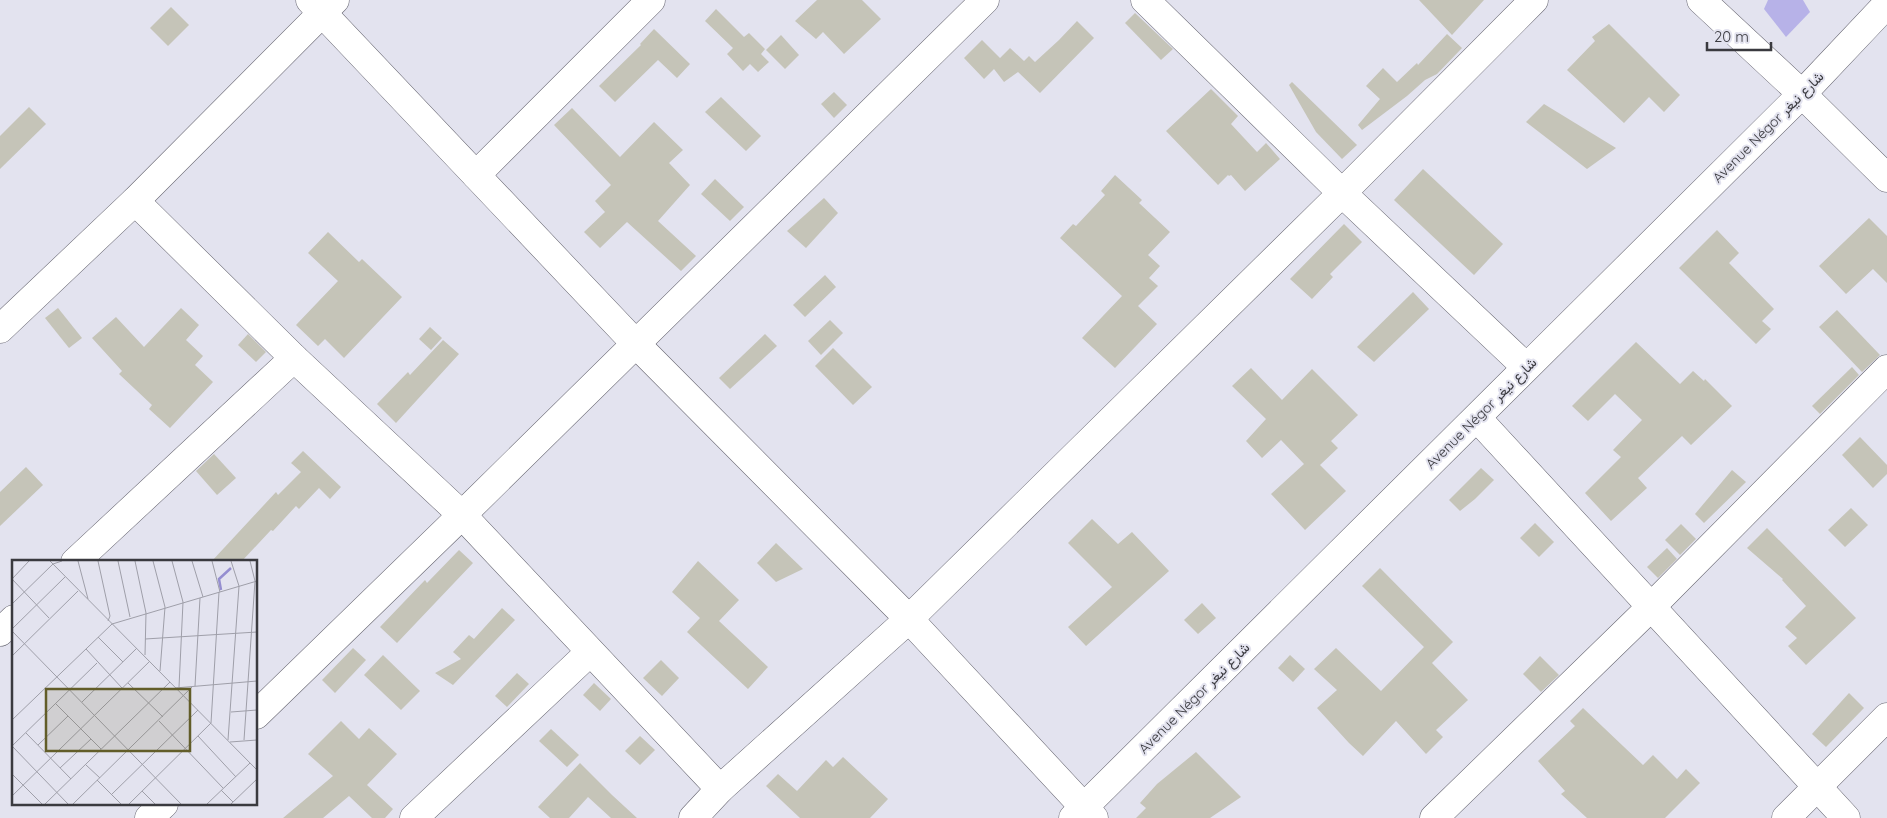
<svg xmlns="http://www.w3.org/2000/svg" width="1887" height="818" viewBox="0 0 1887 818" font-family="Quicksand,Vazirmatn,sans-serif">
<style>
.green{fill:#b7b2e8}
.building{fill:#c5c4b8}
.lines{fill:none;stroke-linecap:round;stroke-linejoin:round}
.minor-casing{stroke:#65646f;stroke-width:29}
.major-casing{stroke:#65646f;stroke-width:29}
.minor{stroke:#fff;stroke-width:28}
.major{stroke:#fff;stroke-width:28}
.labels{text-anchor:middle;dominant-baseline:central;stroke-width:4;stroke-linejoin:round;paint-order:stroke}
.street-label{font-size:14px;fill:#3a3a3f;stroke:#e3e3ef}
.inset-river{fill:none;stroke:#958ed0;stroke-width:2.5}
.inset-road{fill:none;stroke:#9f9fa9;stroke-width:1}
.view{fill:#625d29;fill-opacity:0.15;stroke:#625d29;stroke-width:2.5}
.inset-edge{fill:none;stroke:#3a3a3f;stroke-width:2.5}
</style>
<rect width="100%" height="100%" fill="#e3e3ef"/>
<!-- green -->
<polygon class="green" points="1768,0 1803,0 1810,12 1786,37 1764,9"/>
<!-- building -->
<g class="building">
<polygon points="817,0 862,0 881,19 844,54 823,32 816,39 795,21"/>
<polygon points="1419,0 1484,0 1452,35"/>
<polygon points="171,7 189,25 168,46 150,28"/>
<polygon points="716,9 744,37 749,33 765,49 761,54 769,62 758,72 750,64 743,71 727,54 733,48 705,21"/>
<polygon points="1135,13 1173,49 1161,60 1125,23"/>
<polygon points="1077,21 1094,38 1040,93 1018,72 1004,82 994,69 984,79 964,58 982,40 1000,58 1010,48 1024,61 1029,56 1035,62 1059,40"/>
<polygon points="1609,24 1680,95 1664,112 1649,97 1624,123 1567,70 1595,41 1592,37"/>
<polygon points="654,29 690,64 677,78 658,60 615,102 599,86 641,45 640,44"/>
<polygon points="1447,34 1462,48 1437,74 1425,80 1407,96 1362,130 1358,125 1380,99 1366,86 1383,68 1397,82 1417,63 1418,65"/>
<polygon points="781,35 799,55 785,69 766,50"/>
<polygon points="1292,82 1357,145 1342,159 1316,132 1289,85"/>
<polygon points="1211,89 1238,116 1231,124 1257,152 1266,143 1280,159 1245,191 1231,175 1229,176 1228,175 1218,185 1166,131"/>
<polygon points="834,92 847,105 834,118 821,104"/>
<polygon points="721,97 761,136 746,151 705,112"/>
<polygon points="1544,104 1616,148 1587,169 1526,122"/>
<polygon points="29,107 46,124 0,169 0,136"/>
<polygon points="572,108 620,157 654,122 683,150 669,163 690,185 658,221 696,256 681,271 627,222 600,248 584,232 605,212 595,201 611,185 554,125"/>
<polygon points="1423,169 1503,244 1474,275 1394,200"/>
<polygon points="1115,175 1142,200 1139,203 1170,232 1148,255 1160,266 1149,278 1158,286 1138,306 1157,324 1115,368 1082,338 1122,296 1060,238 1073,224 1076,226 1105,195 1101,191"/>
<polygon points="715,179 744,207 730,221 701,194"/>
<polygon points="824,198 838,213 806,248 787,231"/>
<polygon points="1869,218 1887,236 1887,283 1873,269 1846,294 1819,266"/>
<polygon points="1344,224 1362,242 1330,274 1333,277 1312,299 1290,279"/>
<polygon points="1717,230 1739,253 1729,263 1774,309 1762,321 1771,329 1756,344 1679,268"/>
<polygon points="328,232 359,262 362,259 402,297 344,358 325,339 318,346 296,325 338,281 308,253"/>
<polygon points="825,275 836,287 805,317 793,305"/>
<polygon points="1413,292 1429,309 1374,362 1357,347"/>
<polygon points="58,308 82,338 69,348 45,318"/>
<polygon points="181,308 199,325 186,340 203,356 195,365 213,382 170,428 149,409 152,405 119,374 122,371 92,338 116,317 144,347"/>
<polygon points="1837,310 1880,355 1862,372 1819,327"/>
<polygon points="830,320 843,333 821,355 808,341"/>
<polygon points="430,327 442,338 431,350 419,339"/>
<polygon points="248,334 266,352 256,362 238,345"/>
<polygon points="765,334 777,346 730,389 719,378"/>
<polygon points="443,340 459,354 396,423 377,404 408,372 410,375"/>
<polygon points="1636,342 1680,384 1693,371 1704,381 1705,379 1732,406 1691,445 1682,436 1638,478 1647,488 1611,521 1585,493 1621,457 1613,450 1642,420 1615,394 1588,421 1572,406"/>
<polygon points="833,348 872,387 853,405 815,366"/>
<polygon points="1852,367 1859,375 1820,414 1812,406"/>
<polygon points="1251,368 1282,400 1312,369 1358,415 1331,441 1338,448 1320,465 1346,491 1305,530 1271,494 1304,464 1281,440 1262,458 1246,441 1266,419 1232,386"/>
<polygon points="1860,437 1887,465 1887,474 1873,488 1842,455"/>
<polygon points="303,451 341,487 330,499 319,488 299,509 296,506 273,531 271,530 241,562 211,562 276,492 278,495 301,472 291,463"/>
<polygon points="214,454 236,478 217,495 196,471"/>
<polygon points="26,467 43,485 0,526 0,492"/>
<polygon points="1481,468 1494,480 1475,499 1460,511 1449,500"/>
<polygon points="1732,470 1746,482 1704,523 1695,514"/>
<polygon points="1851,508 1868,525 1845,547 1828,530"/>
<polygon points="1092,519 1118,544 1132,532 1169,571 1086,646 1068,627 1112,587 1068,543"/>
<polygon points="1535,523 1554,542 1539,557 1520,538"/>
<polygon points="1681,524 1696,539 1680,555 1665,540"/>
<polygon points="1767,528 1856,618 1806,665 1788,646 1797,638 1785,627 1806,606 1782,580 1783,579 1747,548"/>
<polygon points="776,543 803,569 776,582 757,563"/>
<polygon points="1667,548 1677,559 1658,578 1647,567"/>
<polygon points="459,550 473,563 397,643 380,627 425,580 427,583"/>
<polygon points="698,561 739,600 719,621 768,667 748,689 687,632 700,618 672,592"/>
<polygon points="1380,568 1453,642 1432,663 1468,700 1436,730 1443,737 1426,754 1396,721 1363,756 1349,743 1317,708 1337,690 1314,669 1336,648 1381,691 1424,647 1362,586"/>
<polygon points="1202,603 1216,618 1198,634 1184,620"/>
<polygon points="502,608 515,620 453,685 435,673 461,659 453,652 469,635 474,639"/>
<polygon points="353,648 366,660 335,693 322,680"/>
<polygon points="383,655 420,691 401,710 364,675"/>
<polygon points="1290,655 1305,669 1293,682 1278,668"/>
<polygon points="1540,656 1559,675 1541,692 1523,674"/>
<polygon points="661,660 679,678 662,696 643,678"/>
<polygon points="517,673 529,684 507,707 495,696"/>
<polygon points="594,683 611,699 600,711 583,695"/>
<polygon points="1849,693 1864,708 1826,747 1812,734"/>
<polygon points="1583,708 1643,765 1653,755 1677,779 1686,769 1700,783 1665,818 1587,818 1561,794 1565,791 1538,761 1575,726 1570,721"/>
<polygon points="341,721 359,739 369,728 397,754 367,785 393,809 385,818 372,818 349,796 323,818 283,818 333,776 308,754"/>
<polygon points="551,729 579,755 567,767 539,741"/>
<polygon points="640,736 655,750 640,765 625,751"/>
<polygon points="1196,752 1241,797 1210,818 1136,818 1146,808 1140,803 1157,784"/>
<polygon points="843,757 888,799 870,818 800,818 766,786 778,774 797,791 826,760 833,767"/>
<polygon points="580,763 612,795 637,818 611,818 588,797 569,818 550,818 538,807"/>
</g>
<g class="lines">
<defs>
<g id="minor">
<polyline points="310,0 636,344 909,619 1094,818"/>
<polyline points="1145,0 1342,193 1526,367"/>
<polyline points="1701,0 1802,94 1887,178"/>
<polyline points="476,175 651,0"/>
<polyline points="135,201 294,358 462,515 720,789"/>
<polyline points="0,329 135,201 335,0"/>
<polyline points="1477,418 1846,818"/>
<polyline points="75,562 294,358"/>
<polyline points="0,632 14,619"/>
<polyline points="256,715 462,515 985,0"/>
<polyline points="149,818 164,804"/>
<polyline points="414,818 590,652"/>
<polyline points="693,818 720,789 909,619 1342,193 1534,0"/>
<polyline points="1434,818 1651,607 1887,369"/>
<polyline points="1786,818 1887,717"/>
</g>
<polyline id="major" points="1073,818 1802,94 1887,4"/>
</defs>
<!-- minor casing -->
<use href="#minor" class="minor-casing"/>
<!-- major casing -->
<use href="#major" class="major-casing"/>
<!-- minor -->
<use href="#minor" class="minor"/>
<!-- major -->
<use href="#major" class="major"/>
</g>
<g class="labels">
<!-- street labels -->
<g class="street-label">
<text transform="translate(1768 127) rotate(-45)">Avenue Négor شارع نيغر</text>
<text transform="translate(1481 413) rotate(-45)">Avenue Négor شارع نيغر</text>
<text transform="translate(1194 698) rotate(-45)">Avenue Négor شارع نيغر</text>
</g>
</g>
<!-- overview -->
<g transform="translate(12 560)">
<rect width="245" height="245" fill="#e3e3ef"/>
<path class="inset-river" d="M209 30 207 19 219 8"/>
<path class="inset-road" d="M38 1 245 210M66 1 76 39M86 1 98 56 96 61M106 1 118 57M123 1 134 53 133 95M141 1 153 47 148 111M160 1 171 42 167 127M180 1 191 37M200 1 208 32M0 19 37 58M0 19 17 1M0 44 41 4 50 1M0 69 53 17M0 71 169 244M86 77 111 102M133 79 245 72M74 89 110 128M0 96 66 31M116 123 151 157M183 126 188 38M163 128 245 121M70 142 125 88M44 144 89 189M219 152 245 150M0 160 100 64 245 21M147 161 211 228M14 173 59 219M186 176 224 217M216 180 227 26 219 1M232 180 243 21 238 1M218 182 245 180M26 185 56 156M0 186 85 103M0 186 56 244M74 205 88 218M48 208 79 179M0 214 30 244M85 220 109 244M209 230 221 242M130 231 143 244M100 234 186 150M0 236 138 101M33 244 158 122M61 244 180 127M117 244 199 163 207 32M195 244 238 203M219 244 245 219"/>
<path class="view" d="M34 129H178V191H34Z"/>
<rect width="245" height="245" class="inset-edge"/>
</g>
<!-- scale -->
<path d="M1707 42v8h64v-8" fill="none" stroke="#3a3a3f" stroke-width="2.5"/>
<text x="1714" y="42" font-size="15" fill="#3a3a3f" stroke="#e3e3ef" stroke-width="4" paint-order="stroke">20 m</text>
</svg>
